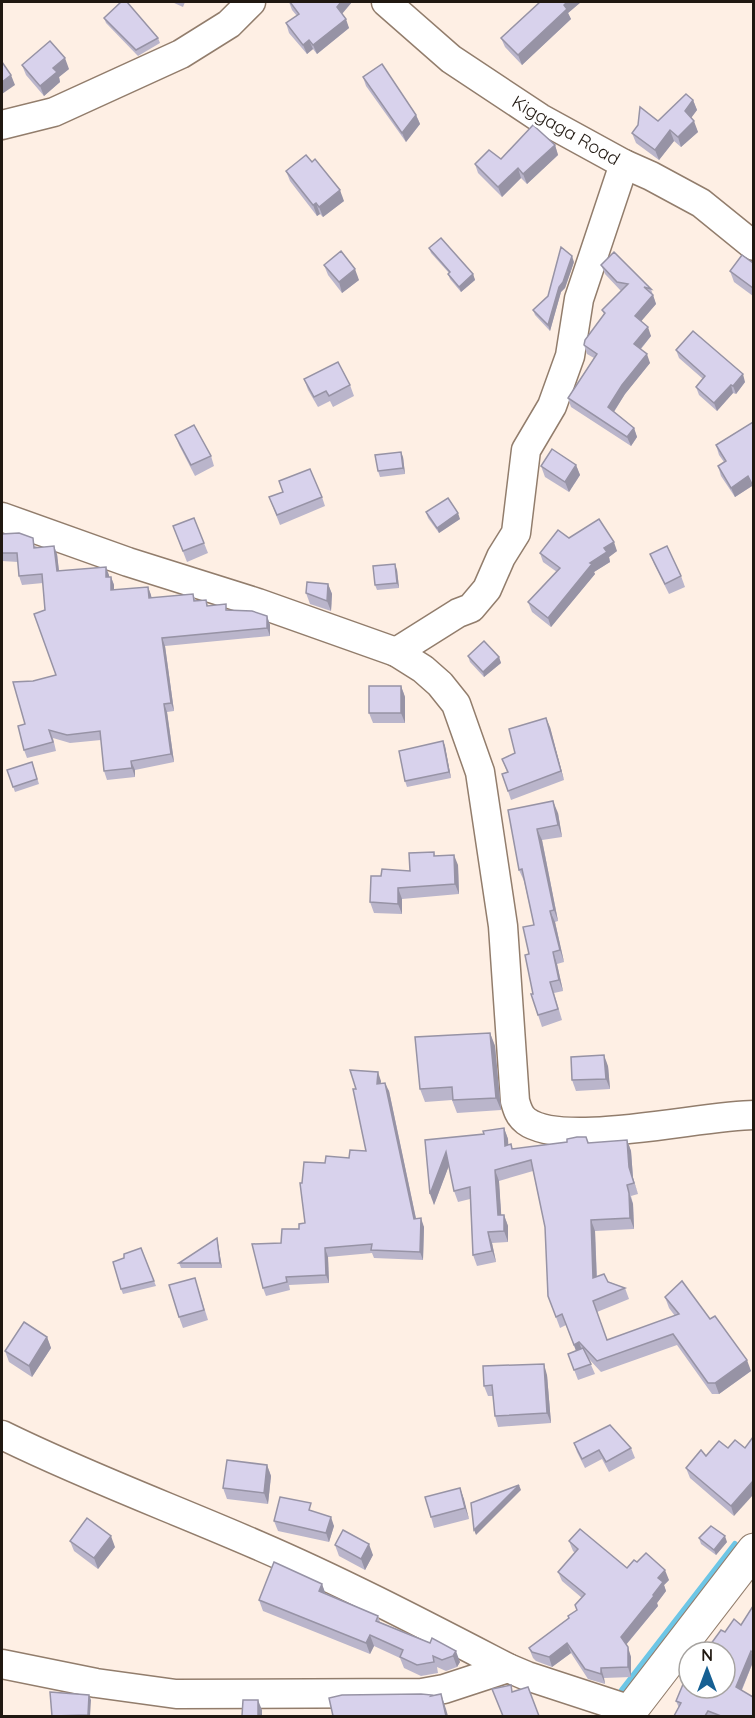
<svg xmlns="http://www.w3.org/2000/svg" width="755" height="1718" viewBox="0 0 755 1718" font-family="Quicksand,sans-serif">
<style>
.lines{fill:none;stroke-linecap:round;stroke-linejoin:round}
.stream{stroke:#6dc6e6;stroke-width:6}
.minor-casing{stroke:#927d6c;stroke-width:31}
.major-casing{stroke:#927d6c;stroke-width:35}
.minor{stroke:#fff;stroke-width:28}
.major{stroke:#fff;stroke-width:33}
.wall{fill:#bab5cb}
.shaded-wall{fill:#9793a5}
.building{fill:#d8d2ec;stroke:#9793a5;stroke-width:1.5}
.labels{text-anchor:middle;dominant-baseline:central;stroke-width:5;stroke-linejoin:round;paint-order:stroke}
.street-label{font-size:18px;fill:#201811;stroke:#fff}
</style>
<rect width="100%" height="100%" fill="#feefe4"/>
<g class="lines">
<!-- stream -->
<polyline class="stream" points="622,1690 735,1544"/>
<defs>
<g id="minor">
<polyline points="386,2 451,59 540,118 624,164 651,176 701,203 754,246"/>
<polyline points="2,125 54,112 181,54 229,24 251,2"/>
<path d="M2 517 128 562 258 603 396 652 423 669 440 684 456 704 480 772 503 926 515 1101C517 1108 519 1116 526 1121 563 1149 703 1115 754 1115"/>
<polyline points="396,652 458,613 471,608 487,589 501,557 516,533 526,450 552,406 570,356 579,299 624,164"/>
<path d="M2 1435C85 1476 172 1508 257 1545 343 1582 425 1625 508 1668L527 1676 631 1710"/>
<polyline points="2,1664 96,1683 176,1694 422,1693 444,1689 508,1668"/>
</g>
<polyline id="major" points="622,1716 631,1710 754,1550"/>
</defs>
<!-- minor casing -->
<use href="#minor" class="minor-casing"/>
<!-- major casing -->
<use href="#major" class="major-casing"/>
<!-- minor -->
<use href="#minor" class="minor"/>
<!-- major -->
<use href="#major" class="major"/>
</g>
<!-- wall -->
<g class="wall">
<polygon points="172,2 185,2 183,7"/>
<polygon points="289,2 352,2 342,14 349,28 317,54 313,49 307,54 289,33 286,23 297,16 292,10"/>
<polygon points="540,2 581,2 568,13 571,19 522,65 505,47 501,38"/>
<polygon points="104,18 158,38 160,43 138,56 106,23"/>
<polygon points="22,65 69,69 59,77 60,82 44,96 26,75"/>
<polygon points="363,77 416,115 420,124 406,142 366,86"/>
<polygon points="693,100 697,110 691,118 698,132 681,147 674,141 659,160 636,143 632,133 658,121"/>
<polygon points="555,145 558,155 527,184 521,178 502,197 478,173 475,164 501,159"/>
<polygon points="286,171 344,201 323,217 320,214 317,216 290,181"/>
<polygon points="429,248 473,274 475,280 461,292 450,279 448,274 449,273 431,253"/>
<polygon points="574,262 565,288 561,292 550,331 535,315 533,310 548,296"/>
<polygon points="753,263 753,296 734,282 730,271"/>
<polygon points="324,265 359,280 342,293 328,275"/>
<polygon points="601,265 651,289 656,304 641,321 651,336 641,349 650,363 625,394 614,412 634,428 637,437 631,446 571,407 568,398 594,358 587,354 584,345 604,314 602,310 621,291 605,274"/>
<polygon points="676,350 745,382 736,394 733,393 717,411 699,395 696,387 703,379 679,358"/>
<polygon points="304,379 350,385 354,396 333,407 330,401 318,407 308,390"/>
<polygon points="753,422 753,489 752,486 735,497 721,476 718,466 724,462 719,455 716,445"/>
<polygon points="175,435 211,456 214,466 195,476 179,445"/>
<polygon points="403,457 405,474 380,477 378,471"/>
<polygon points="576,465 580,475 569,492 545,477 541,466"/>
<polygon points="283,492 322,497 325,506 280,525 269,497"/>
<polygon points="426,512 460,519 439,533 428,518"/>
<polygon points="194,518 208,553 187,562 173,526"/>
<polygon points="2,534 57,554 59,571 109,575 109,577 111,577 114,585 114,590 148,587 152,598 193,594 196,601 206,600 208,606 228,610 267,616 270,625 270,636 165,646 174,711 167,712 174,762 135,770 135,777 107,780 104,771 101,740 70,743 53,738 56,751 27,758 24,750 25,724 33,681 56,675 45,610 43,583 22,585 19,576 18,562 2,561"/>
<polygon points="569,538 617,551 609,557 610,562 594,572 595,574 551,627 532,612 528,602 557,572 543,562 540,553"/>
<polygon points="650,554 681,576 685,587 669,594 654,564"/>
<polygon points="397,570 399,588 377,590 375,585"/>
<polygon points="328,584 332,594 331,611 310,604 306,593"/>
<polygon points="468,656 499,657 501,663 484,677 470,662"/>
<polygon points="401,686 405,697 405,723 373,723 369,713"/>
<polygon points="550,727 564,780 511,800 502,774 507,772 502,759 515,753"/>
<polygon points="443,741 445,746 451,778 407,787 405,781"/>
<polygon points="32,762 39,784 15,792 7,770"/>
<polygon points="508,810 558,813 562,837 542,840 558,921 555,922 564,962 557,964 563,991 554,993 562,1020 542,1027 538,1015 533,994 529,954 534,925 524,881 519,870"/>
<polygon points="434,852 435,856 458,865 459,894 402,899 402,914 374,913 370,902 381,876 410,871"/>
<polygon points="490,1033 495,1046 501,1110 457,1113 452,1100 425,1102 420,1089"/>
<polygon points="608,1066 610,1089 576,1091 572,1080"/>
<polygon points="381,1081 381,1083 389,1091 416,1219 424,1227 423,1260 374,1258 372,1253 328,1257 329,1283 289,1285 290,1290 266,1296 263,1288 281,1243 299,1229 305,1223 302,1183 325,1163 349,1158 366,1151"/>
<polygon points="504,1128 508,1139 508,1145 513,1149 567,1142 586,1137 589,1143 627,1140 631,1151 633,1178 638,1194 631,1196 633,1204 634,1229 595,1231 597,1277 625,1288 629,1299 597,1312 607,1340 675,1316 669,1308 665,1297 710,1319 751,1371 719,1394 712,1394 677,1345 601,1372 588,1358 595,1374 578,1380 568,1354 576,1351 566,1325 560,1328 548,1296 545,1227 533,1171 499,1181 501,1215 504,1215 508,1226 508,1242 492,1243 496,1262 477,1266 473,1255 470,1199 458,1202 454,1191 449,1165 434,1205 425,1140 484,1134"/>
<polygon points="218,1244 222,1268 181,1268 179,1263"/>
<polygon points="141,1248 156,1286 123,1294 121,1289 124,1258"/>
<polygon points="198,1288 208,1320 183,1328 179,1317"/>
<polygon points="47,1337 51,1348 32,1377 9,1362 5,1351"/>
<polygon points="547,1375 551,1423 498,1427 495,1416 493,1396 488,1396 484,1386"/>
<polygon points="719,1441 734,1516 690,1478 686,1468 706,1456"/>
<polygon points="574,1443 631,1448 635,1458 609,1472 602,1459 585,1468 577,1452"/>
<polygon points="267,1465 271,1476 268,1504 227,1499 223,1488"/>
<polygon points="460,1488 469,1519 434,1528 431,1517"/>
<polygon points="313,1511 334,1526 329,1542 278,1531 274,1521"/>
<polygon points="699,1538 727,1542 716,1555 701,1544"/>
<polygon points="70,1541 115,1547 98,1569 74,1551"/>
<polygon points="569,1541 627,1568 637,1562 669,1580 664,1585 666,1591 657,1603 658,1606 626,1645 631,1657 631,1677 604,1678 605,1684 588,1679 571,1653 552,1667 536,1661 533,1658 529,1648 569,1618 577,1610 582,1598 562,1581 558,1572 575,1553 573,1551"/>
<polygon points="335,1545 373,1555 365,1570 339,1556"/>
<polygon points="322,1584 325,1594 378,1616 380,1622 430,1643 432,1638 460,1662 457,1667 446,1671 437,1667 438,1673 421,1676 404,1668 400,1658 374,1646 370,1654 263,1611 259,1600"/>
<polygon points="753,1606 753,1662 742,1690 753,1716 674,1716 679,1708 676,1701 689,1688 725,1632 741,1625"/>
</g>
<!-- shaded-wall -->
<g class="shaded-wall">
<polygon points="341,2 352,2 340,16 337,7"/>
<polygon points="567,2 581,2 568,13 571,19 522,65 518,55"/>
<polygon points="346,19 349,28 317,54 313,45"/>
<polygon points="309,40 313,49 307,54 303,45"/>
<polygon points="65,58 69,69 59,77 60,82 44,96 40,86 53,68"/>
<polygon points="11,75 15,85 2,94 2,82"/>
<polygon points="693,100 697,110 688,122 685,111"/>
<polygon points="416,115 420,124 406,142 402,133"/>
<polygon points="694,121 698,132 681,147 678,137"/>
<polygon points="670,130 674,141 659,160 655,150"/>
<polygon points="555,145 558,155 527,184 523,174"/>
<polygon points="518,168 521,178 502,197 498,187"/>
<polygon points="340,190 344,201 323,217 319,207"/>
<polygon points="316,203 320,214 317,216 313,205"/>
<polygon points="572,256 574,262 565,288 561,292 550,331 548,325 559,287"/>
<polygon points="355,269 359,280 342,293 339,282"/>
<polygon points="473,274 475,280 461,292 459,287"/>
<polygon points="653,295 656,304 638,325 635,316"/>
<polygon points="648,327 651,336 637,353 634,344"/>
<polygon points="647,354 650,363 625,394 611,416 608,407 622,385"/>
<polygon points="743,374 745,382 736,394 733,386"/>
<polygon points="731,385 733,393 717,411 714,403"/>
<polygon points="634,428 637,437 631,446 627,437"/>
<polygon points="401,452 403,457 405,474 403,468"/>
<polygon points="576,465 580,475 569,492 565,482"/>
<polygon points="748,476 752,486 735,497 731,488"/>
<polygon points="458,513 460,519 439,533 437,528"/>
<polygon points="614,542 617,551 609,557 610,562 594,572 595,574 551,627 548,618 590,563 604,548"/>
<polygon points="54,546 57,554 60,580 57,571"/>
<polygon points="395,564 397,570 399,588 397,583"/>
<polygon points="106,567 109,575 109,585 106,577"/>
<polygon points="111,577 114,585 114,599 111,590"/>
<polygon points="328,584 332,594 331,611 327,601"/>
<polygon points="148,587 151,595 152,607 149,598"/>
<polygon points="267,616 270,625 270,636 267,628"/>
<polygon points="162,638 165,646 174,711 171,703"/>
<polygon points="499,657 501,663 484,677 483,672"/>
<polygon points="401,686 405,697 405,723 401,713"/>
<polygon points="164,704 167,712 174,762 171,754"/>
<polygon points="546,718 550,727 564,780 561,771"/>
<polygon points="443,741 445,746 451,778 449,772"/>
<polygon points="131,761 135,770 135,777 132,768"/>
<polygon points="553,801 558,813 562,837 558,825"/>
<polygon points="537,829 542,840 558,921 554,910"/>
<polygon points="454,855 458,865 459,894 455,884"/>
<polygon points="398,888 402,899 402,914 398,904"/>
<polygon points="550,911 555,922 564,962 560,950"/>
<polygon points="553,952 557,964 563,991 559,980"/>
<polygon points="490,1033 495,1046 501,1110 496,1098"/>
<polygon points="604,1055 608,1066 610,1089 606,1079"/>
<polygon points="378,1072 381,1081 380,1092 377,1084"/>
<polygon points="385,1083 389,1091 418,1228 414,1219"/>
<polygon points="504,1128 508,1139 509,1157 505,1146"/>
<polygon points="627,1140 631,1151 633,1178 638,1194 629,1167"/>
<polygon points="446,1152 450,1163 434,1205 430,1194"/>
<polygon points="495,1170 499,1181 502,1226 498,1215"/>
<polygon points="629,1193 633,1204 634,1229 630,1218"/>
<polygon points="504,1215 508,1226 508,1242 504,1231"/>
<polygon points="421,1218 424,1227 423,1260 420,1252"/>
<polygon points="591,1220 595,1231 597,1289 593,1278"/>
<polygon points="488,1232 492,1243 496,1262 492,1251"/>
<polygon points="217,1238 222,1268 220,1263"/>
<polygon points="325,1248 328,1257 329,1283 326,1275"/>
<polygon points="47,1337 51,1348 32,1377 29,1366"/>
<polygon points="579,1342 583,1353 578,1356 574,1345"/>
<polygon points="747,1360 751,1371 719,1394 715,1383"/>
<polygon points="544,1364 547,1375 551,1423 547,1413"/>
<polygon points="267,1465 271,1476 268,1504 264,1493"/>
<polygon points="753,1481 753,1495 734,1516 731,1506"/>
<polygon points="519,1485 521,1490 476,1535 474,1530"/>
<polygon points="460,1488 464,1499 469,1519 465,1508"/>
<polygon points="331,1517 334,1526 329,1542 326,1533"/>
<polygon points="111,1536 115,1547 98,1569 94,1558"/>
<polygon points="725,1536 727,1542 716,1555 714,1550"/>
<polygon points="369,1544 373,1555 365,1570 361,1559"/>
<polygon points="665,1570 669,1580 664,1585 666,1591 657,1603 658,1606 624,1647 621,1637 653,1595 658,1578"/>
<polygon points="322,1584 326,1595 319,1591"/>
<polygon points="370,1635 374,1646 370,1654 366,1643"/>
<polygon points="567,1643 571,1653 552,1667 549,1657"/>
<polygon points="628,1647 631,1657 631,1677 628,1667"/>
<polygon points="456,1651 460,1662 457,1667 453,1656"/>
<polygon points="751,1651 753,1658 753,1662 739,1696 736,1687"/>
<polygon points="601,1668 604,1678 605,1684 601,1674"/>
<polygon points="441,1694 446,1709 448,1716 446,1716"/>
<polygon points="89,1695 91,1700 90,1716 88,1716"/>
<polygon points="258,1700 262,1710 262,1716 258,1716"/>
</g>
<!-- building -->
<g class="building">
<polygon points="121,2 127,2 158,38 136,50 104,18"/>
<polygon points="290,2 341,2 337,7 346,19 313,45 309,40 303,45 286,23 299,14"/>
<polygon points="540,2 567,2 564,5 567,9 518,55 501,38"/>
<polygon points="50,41 65,58 53,68 57,72 40,86 22,65"/>
<polygon points="2,62 11,75 2,82"/>
<polygon points="382,64 416,115 402,133 363,77"/>
<polygon points="686,94 693,100 685,111 694,121 678,137 670,130 655,150 632,133 638,125 640,107 658,121"/>
<polygon points="533,125 555,145 523,174 518,168 498,187 475,164 489,150 501,159"/>
<polygon points="306,155 312,162 315,159 340,190 319,207 316,203 313,205 286,171"/>
<polygon points="441,238 473,274 459,287 448,274 450,272 429,248"/>
<polygon points="561,247 572,256 563,282 559,287 548,325 533,310 548,296"/>
<polygon points="341,251 355,269 339,282 324,265"/>
<polygon points="614,252 651,289 644,287 653,295 635,316 648,327 634,344 647,354 622,385 608,407 634,428 627,437 568,398 597,354 584,345 585,340 605,313 602,310 628,284 617,282 601,265"/>
<polygon points="742,255 753,263 753,288 730,271"/>
<polygon points="693,331 743,374 733,386 731,385 714,403 696,387 705,376 676,350"/>
<polygon points="338,362 350,385 329,396 326,391 314,397 304,379"/>
<polygon points="753,422 753,483 752,484 748,476 731,488 718,466 726,461 716,445"/>
<polygon points="194,425 211,456 191,465 175,435"/>
<polygon points="552,449 576,465 565,482 541,466"/>
<polygon points="401,452 403,468 378,471 375,455"/>
<polygon points="310,469 322,497 277,515 269,497 283,492 279,481"/>
<polygon points="448,498 458,513 437,528 426,512"/>
<polygon points="194,518 204,543 183,551 173,526"/>
<polygon points="599,519 614,542 604,548 607,552 590,563 592,564 548,618 528,602 560,568 540,553 558,530 569,538"/>
<polygon points="19,533 33,538 34,548 54,546 57,571 106,567 106,577 111,577 111,590 148,587 149,598 193,594 194,601 206,600 207,606 226,604 226,610 252,611 267,616 267,628 162,638 171,703 164,704 171,754 131,761 132,768 104,771 100,731 67,735 49,730 53,742 24,750 18,726 25,724 13,682 33,681 56,675 34,614 45,610 42,574 19,576 17,553 2,553 2,534"/>
<polygon points="667,546 681,576 665,584 650,554"/>
<polygon points="395,564 397,583 375,585 373,566"/>
<polygon points="307,582 328,584 327,601 306,593"/>
<polygon points="484,641 499,657 483,672 468,656"/>
<rect x="369" y="686" width="32" height="27"/>
<polygon points="546,718 561,771 508,791 502,774 508,772 502,759 515,753 509,729"/>
<polygon points="443,741 449,772 405,781 399,751"/>
<polygon points="32,762 37,779 13,787 7,770"/>
<polygon points="553,801 558,825 537,829 554,910 550,911 560,950 553,952 559,980 550,982 558,1009 538,1015 531,994 533,994 525,955 529,954 523,927 534,925 522,869 519,870 508,810"/>
<polygon points="434,852 434,856 454,855 455,884 398,888 398,904 370,902 371,876 381,876 382,869 410,871 409,853"/>
<polygon points="490,1033 496,1098 453,1100 452,1087 420,1089 415,1037"/>
<polygon points="604,1055 606,1079 572,1080 571,1057"/>
<polygon points="350,1070 378,1072 377,1084 385,1083 414,1219 421,1218 420,1252 371,1250 372,1244 325,1248 326,1275 286,1277 287,1282 263,1288 252,1244 281,1243 282,1229 299,1229 299,1224 305,1223 300,1183 302,1183 304,1162 325,1163 326,1156 349,1158 350,1150 366,1151 353,1089 356,1089"/>
<polygon points="504,1128 505,1146 511,1144 512,1149 567,1142 567,1139 577,1137 586,1137 588,1143 627,1140 629,1167 634,1183 627,1185 629,1193 630,1218 591,1220 593,1278 604,1274 608,1282 625,1288 593,1301 607,1340 679,1314 665,1297 682,1281 710,1319 715,1316 747,1360 715,1383 708,1383 673,1334 597,1361 579,1342 574,1345 562,1314 556,1317 548,1296 545,1227 531,1160 495,1170 498,1215 504,1215 504,1231 488,1232 492,1251 473,1255 470,1187 454,1191 446,1152 430,1194 425,1140 484,1134 483,1131"/>
<polygon points="217,1238 220,1263 179,1263"/>
<polygon points="141,1248 154,1281 121,1289 113,1262 124,1258 124,1254"/>
<polygon points="195,1278 204,1310 179,1317 169,1285"/>
<polygon points="24,1322 47,1337 29,1366 5,1351"/>
<polygon points="583,1348 591,1364 574,1370 568,1354"/>
<polygon points="544,1364 547,1413 495,1416 492,1385 484,1386 483,1366"/>
<polygon points="610,1425 631,1448 606,1462 599,1450 582,1459 574,1443"/>
<polygon points="753,1437 753,1481 731,1506 686,1468 701,1450 706,1456 719,1441 728,1448 735,1440 745,1448"/>
<polygon points="227,1460 267,1465 264,1493 223,1488"/>
<polygon points="519,1485 474,1530 471,1503"/>
<polygon points="460,1488 465,1508 431,1517 425,1497"/>
<polygon points="280,1497 311,1503 309,1510 331,1517 326,1533 274,1521"/>
<polygon points="87,1518 111,1536 94,1558 70,1541"/>
<polygon points="711,1526 725,1536 714,1550 699,1538"/>
<polygon points="580,1529 627,1568 634,1560 637,1562 646,1553 665,1570 658,1578 663,1582 653,1595 654,1596 621,1637 628,1647 628,1667 601,1668 601,1674 585,1669 567,1643 549,1657 532,1652 529,1648 569,1618 568,1616 577,1610 575,1605 585,1594 558,1572 578,1549 569,1541"/>
<polygon points="343,1530 369,1544 361,1559 335,1545"/>
<polygon points="274,1562 322,1584 319,1591 378,1616 376,1621 430,1643 432,1638 456,1651 453,1656 442,1660 433,1656 434,1662 417,1665 400,1657 403,1650 370,1635 366,1643 259,1600"/>
<polygon points="753,1606 753,1653 751,1651 736,1687 753,1697 753,1716 721,1716 708,1711 705,1716 674,1716 681,1703 676,1701 689,1670 689,1688 725,1688 725,1652 705,1652 721,1630 725,1632 734,1619 741,1625"/>
<polygon points="511,1685 512,1692 528,1687 539,1716 503,1716 492,1689"/>
<polygon points="50,1692 89,1695 88,1715 52,1716"/>
<polygon points="421,1694 432,1695 431,1696 441,1694 446,1716 333,1716 329,1698 342,1695"/>
<polygon points="243,1700 258,1700 258,1716 242,1716"/>
</g>
<g class="labels">
<!-- street labels -->
<g class="street-label">
<text transform="translate(566 130) rotate(30)">Kiggaga Road</text>
</g>
</g>
<!-- border -->
<rect width="755" height="1718" fill="none" stroke="#201811" stroke-width="6"/>
<!-- north arrow -->
<g transform="translate(707 1670)"><circle r="28" fill="#ffffff" stroke="#a6a3a0" stroke-width="1.5"/>
<path d="M0-4.5L10 22L0 15L-10 22Z" fill="#166093"/>
<text y="-9" font-size="16" font-weight="bold" text-anchor="middle" fill="#201811">N</text>
</g>
</svg>
